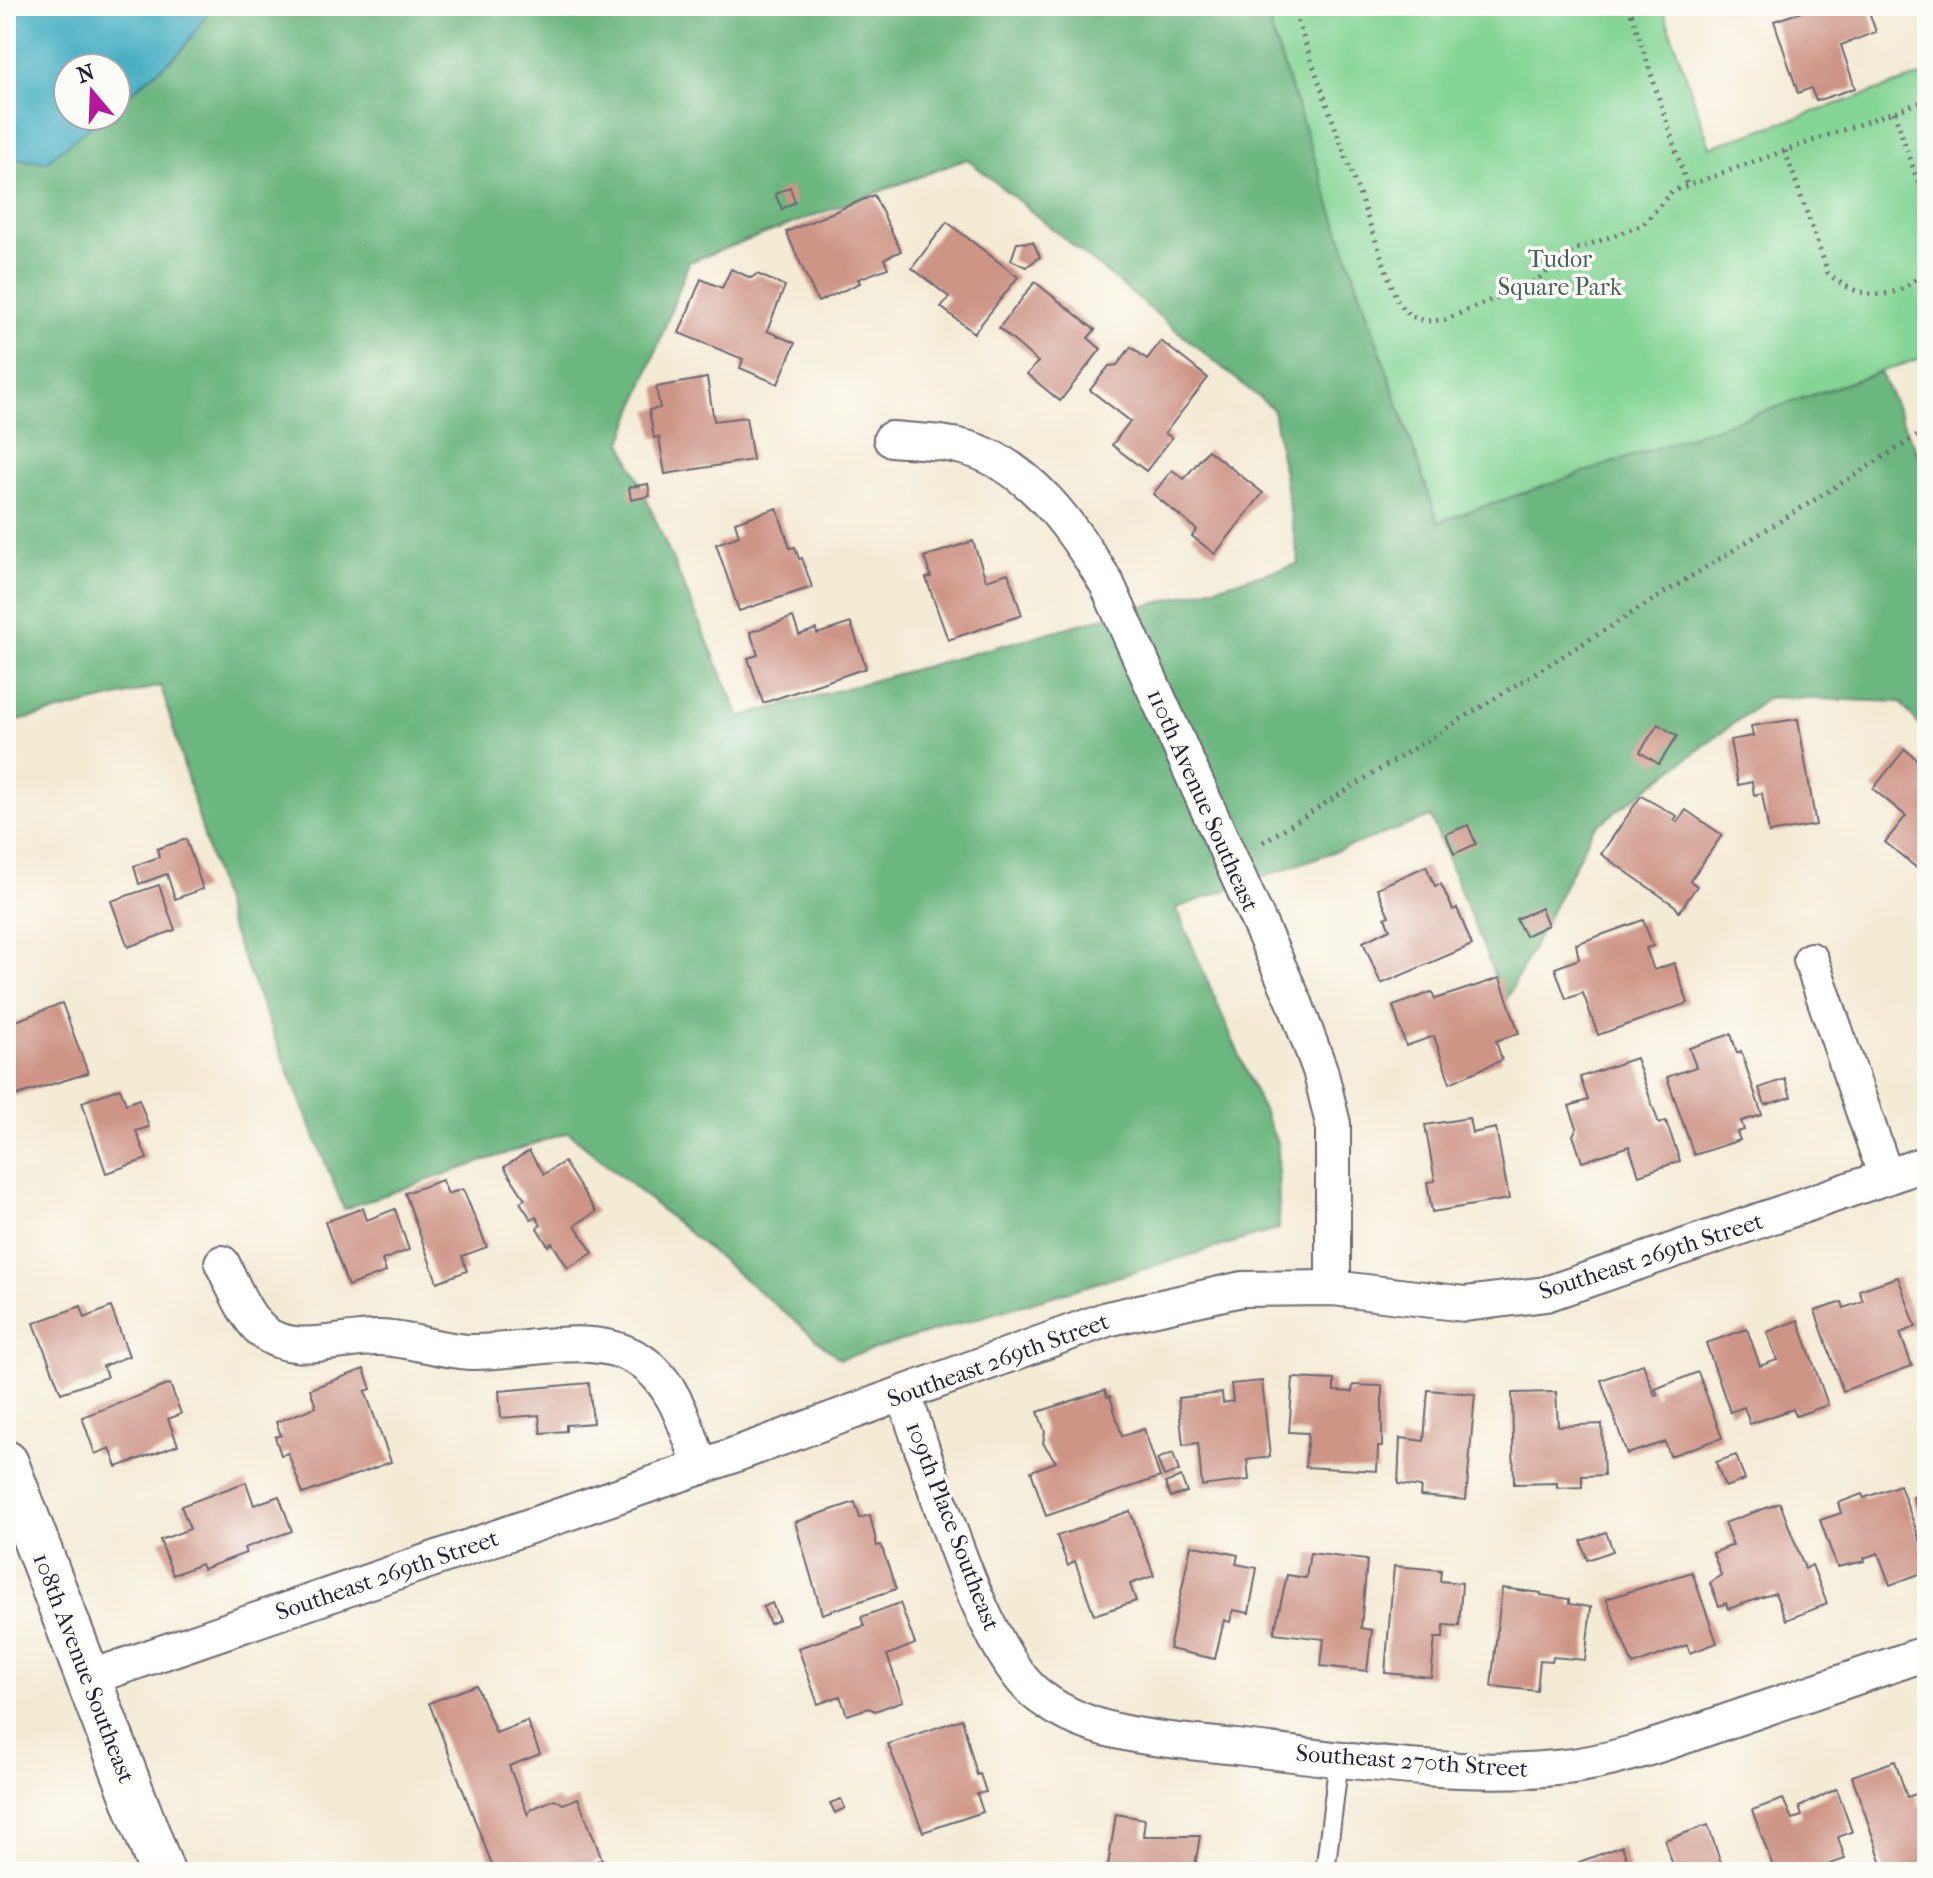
<svg xmlns="http://www.w3.org/2000/svg" width="1933" height="1878" viewBox="0 0 1933 1878" font-family="'IM FELL French Canon',serif">
<style>
.green{fill:#85d596;stroke:#547c68;stroke-width:2}
.forest{fill:#6cb67f;stroke:#476c5d;stroke-width:2;fill-rule:evenodd}
.water{fill:#45aec3;stroke:#34687f;stroke-width:2}
.building{fill:#ce9587}
.lines{fill:none;stroke-linecap:round;stroke-linejoin:round}
.lane-casing{stroke:#6c6871;stroke-width:22}
.street-casing{stroke:#6c6871;stroke-width:38}
.secondary-casing{stroke:#6c6871;stroke-width:48}
.path{stroke:#6c6871;stroke-width:5;stroke-dasharray:2 6;stroke-linecap:butt}
.lane{stroke:#fff;stroke-width:18}
.street{stroke:#fff;stroke-width:34}
.secondary{stroke:#fff;stroke-width:44}
.labels{text-anchor:middle;dominant-baseline:central;stroke-width:7;stroke-linejoin:round;paint-order:stroke}
.park-label{font-size:24px;fill:#45615b;stroke:#fdfcf7}
.street-label{font-size:24px;fill:#22223b;stroke:#fdfcf7}
</style>
<rect width="100%" height="100%" fill="#fdfcf7"/>
<filter id="ink" filterUnits="userSpaceOnUse"><feTurbulence type="fractalNoise" baseFrequency=".0125" numOctaves="2"/><feDisplacementMap in="SourceGraphic" scale="16" xChannelSelector="R" yChannelSelector="G"/><feConvolveMatrix kernelMatrix="1 2 1 2 8 2 1 2 1" color-interpolation-filters="sRGB"/></filter>
<filter id="wash" filterUnits="userSpaceOnUse"><feTurbulence type="fractalNoise" baseFrequency=".006" numOctaves="4" result="noise"/><feDisplacementMap in="SourceGraphic" scale="32" xChannelSelector="R" yChannelSelector="G"/><feGaussianBlur stdDeviation="1.8" result="paint"/><feColorMatrix in="noise" values="0 0 0 0 0 0 0 0 0 0 0 0 0 0 0 0 0 1.4 0 .05"/><feComposite in="paint" operator="in"/></filter>
<g filter="url(#wash)">
<rect width="100%" height="100%" fill="#f4ebd5"/>
<!-- green -->
<polygon class="green" points="1263,6 1662,6 1710,147 1927,74 1927,356 1438,522"/>
<!-- forest -->
<path class="forest" d="M212 6H1263L1438 522 1880 372 1927 474V735L1900 702 1769 697 1593 829 1505 1002 1431 817 1176 908 1278 1145 1279 1229 840 1359 568 1132 344 1209 229 924 161 686 6 724V158L46 162 103 116H116V105L181 51ZM967 159 1273 409 1299 564 740 717 622 442 689 262Z"/>
<!-- water -->
<polygon class="water" points="6,6 212,6 212,7 181,51 116,105 116,68 68,68 68,116 103,116 46,162 6,158"/>
<g id="blocks">
<!-- building -->
<g class="building">
<polygon points="1819,6 1867,6 1876,32 1841,45 1855,88 1816,101 1811,88 1798,93 1774,21"/>
<polygon points="790,187 795,202 782,209 775,194"/>
<polygon points="874,195 901,251 884,259 888,268 858,279 860,283 818,302 786,232"/>
<polygon points="947,222 1018,277 974,333 941,307 949,297 912,268"/>
<polygon points="1033,242 1040,257 1026,267 1011,260 1017,243"/>
<polygon points="731,269 751,278 757,274 785,286 767,331 795,343 778,384 740,368 743,359 679,333 701,279 722,288"/>
<polygon points="1035,282 1095,330 1088,338 1101,349 1060,401 1027,374 1038,362 999,328"/>
<polygon points="1161,341 1208,378 1165,433 1172,438 1146,471 1112,445 1130,421 1090,390 1109,366 1117,365 1131,347 1147,359"/>
<polygon points="707,378 714,421 746,417 753,460 665,474 659,437 654,438 649,410 660,408 656,387"/>
<polygon points="1208,450 1263,493 1215,554 1192,536 1197,530 1153,494 1172,470 1184,479"/>
<polygon points="648,484 650,496 631,500 629,487"/>
<polygon points="777,508 790,548 795,547 799,559 802,558 812,587 739,611 716,544 739,536 735,522"/>
<polygon points="973,541 986,580 1008,573 1022,615 948,640 926,578 931,577 924,557"/>
<polygon points="793,617 799,635 816,629 817,634 851,623 866,668 763,703 748,658 758,655 750,632"/>
<polygon points="1798,719 1816,825 1769,833 1762,793 1754,795 1752,782 1738,785 1730,740 1753,736 1751,726"/>
<polygon points="1658,724 1677,736 1659,764 1640,752"/>
<polygon points="1905,749 1921,763 1927,756 1927,858 1918,869 1885,842 1906,816 1873,789"/>
<polygon points="1641,796 1677,816 1674,820 1677,822 1686,810 1722,835 1690,881 1697,886 1679,912 1675,906 1601,854"/>
<polygon points="1468,825 1476,844 1454,854 1446,834"/>
<polygon points="186,839 203,889 175,899 167,874 139,884 134,866 159,857 157,849"/>
<polygon points="1426,866 1435,886 1441,884 1453,910 1457,908 1472,945 1381,984 1363,942 1390,929 1385,918 1389,916 1377,888"/>
<polygon points="159,885 175,930 128,947 111,901"/>
<polygon points="1541,908 1548,925 1525,936 1516,919"/>
<polygon points="1643,920 1653,946 1646,948 1654,970 1674,963 1688,1003 1598,1035 1583,993 1566,999 1555,968 1579,959 1576,944"/>
<polygon points="1500,978 1519,1033 1496,1041 1502,1060 1450,1083 1434,1036 1406,1046 1393,1006 1432,992 1435,999"/>
<polygon points="62,1003 88,1073 14,1096 6,1080 6,1025"/>
<polygon points="1731,1034 1737,1053 1741,1051 1762,1115 1741,1121 1744,1130 1737,1132 1740,1140 1694,1155 1667,1077 1696,1067 1689,1048"/>
<polygon points="1636,1058 1659,1124 1666,1121 1680,1161 1639,1175 1629,1146 1582,1162 1573,1135 1577,1128 1569,1106 1588,1100 1580,1077"/>
<polygon points="1785,1079 1791,1097 1765,1105 1759,1088"/>
<polygon points="120,1088 126,1104 139,1099 149,1127 136,1131 147,1159 106,1173 82,1102"/>
<polygon points="1469,1118 1472,1133 1496,1128 1509,1199 1432,1212 1427,1182 1435,1181 1425,1125"/>
<polygon points="529,1151 544,1174 564,1162 596,1212 575,1225 593,1253 568,1268 552,1243 548,1246 537,1228 541,1225 536,1217 531,1219 520,1202 525,1199 504,1167"/>
<polygon points="442,1180 448,1194 463,1189 487,1247 462,1256 467,1271 437,1282 405,1193"/>
<polygon points="363,1208 367,1220 395,1209 409,1250 382,1260 386,1272 348,1286 325,1222"/>
<polygon points="1898,1277 1916,1327 1900,1333 1912,1366 1843,1391 1815,1311 1842,1302 1844,1308 1863,1301 1859,1290"/>
<polygon points="81,1306 85,1318 111,1307 129,1356 103,1366 107,1377 61,1393 34,1323"/>
<polygon points="1798,1320 1828,1405 1796,1416 1793,1409 1750,1424 1744,1407 1730,1412 1706,1343 1747,1329 1760,1366 1777,1360 1767,1332"/>
<polygon points="1643,1364 1655,1396 1658,1395 1655,1389 1698,1372 1722,1438 1670,1456 1665,1442 1627,1454 1601,1380"/>
<polygon points="364,1369 371,1389 365,1391 391,1462 303,1494 288,1453 281,1455 275,1437 281,1435 276,1422 316,1407 310,1389"/>
<polygon points="1293,1378 1334,1380 1334,1391 1352,1392 1353,1385 1382,1386 1382,1447 1378,1447 1377,1471 1305,1467 1308,1433 1289,1432"/>
<polygon points="1262,1381 1270,1457 1247,1460 1249,1480 1202,1486 1198,1443 1183,1445 1178,1398 1222,1393 1223,1403 1233,1401 1231,1384"/>
<polygon points="589,1383 593,1423 566,1425 566,1431 541,1433 539,1415 501,1418 499,1391"/>
<polygon points="170,1384 181,1414 168,1419 178,1445 117,1467 110,1448 95,1454 82,1417"/>
<polygon points="1105,1390 1107,1397 1110,1396 1122,1436 1144,1429 1160,1477 1046,1516 1031,1471 1056,1462 1043,1443 1045,1432 1038,1412"/>
<polygon points="1428,1390 1475,1394 1466,1500 1420,1496 1421,1487 1398,1484 1400,1438 1424,1441"/>
<polygon points="1556,1392 1558,1426 1602,1424 1604,1475 1582,1476 1582,1487 1557,1488 1557,1483 1514,1484 1512,1393"/>
<polygon points="1173,1453 1179,1471 1164,1476 1157,1459"/>
<polygon points="1736,1455 1745,1480 1725,1487 1716,1462"/>
<polygon points="1181,1477 1187,1492 1171,1497 1165,1483"/>
<polygon points="246,1482 254,1505 279,1496 292,1531 244,1548 246,1553 203,1569 201,1564 173,1575 160,1540 190,1529 181,1506"/>
<polygon points="1900,1485 1927,1560 1927,1571 1890,1585 1878,1553 1864,1558 1865,1561 1837,1567 1820,1520 1841,1513 1838,1503 1862,1494 1864,1498"/>
<polygon points="1927,1492 1927,1538 1926,1538 1913,1497"/>
<polygon points="855,1502 860,1518 870,1515 877,1546 881,1545 896,1589 822,1614 795,1522"/>
<polygon points="1780,1503 1805,1569 1812,1565 1827,1604 1786,1620 1775,1593 1728,1609 1726,1603 1719,1606 1710,1583 1721,1575 1713,1553 1733,1545 1724,1523"/>
<polygon points="1130,1511 1154,1576 1130,1584 1136,1601 1094,1615 1075,1561 1068,1566 1057,1536"/>
<polygon points="1606,1532 1613,1551 1587,1560 1581,1541"/>
<polygon points="1191,1545 1238,1555 1236,1564 1257,1568 1249,1613 1233,1610 1230,1622 1224,1620 1215,1659 1169,1649"/>
<polygon points="1310,1553 1367,1560 1361,1628 1372,1630 1367,1671 1321,1666 1324,1639 1274,1633 1287,1575 1306,1578"/>
<polygon points="1394,1566 1441,1570 1440,1581 1462,1583 1459,1626 1444,1625 1443,1638 1435,1638 1431,1677 1385,1673"/>
<polygon points="1692,1572 1717,1643 1690,1653 1687,1645 1633,1665 1606,1599"/>
<polygon points="1502,1588 1541,1593 1541,1595 1569,1599 1569,1604 1591,1607 1585,1660 1553,1657 1552,1661 1540,1660 1537,1691 1491,1686"/>
<polygon points="772,1603 779,1620 770,1624 763,1607"/>
<polygon points="900,1603 915,1644 887,1655 903,1701 875,1711 869,1708 847,1715 840,1696 818,1704 798,1648 864,1626 861,1617"/>
<polygon points="476,1685 496,1733 527,1721 540,1754 509,1766 528,1815 531,1809 555,1799 563,1804 578,1798 602,1859 570,1872 495,1872 429,1703"/>
<polygon points="962,1719 977,1775 980,1774 986,1792 977,1794 983,1812 923,1832 888,1744"/>
<polygon points="1895,1761 1907,1797 1916,1794 1920,1806 1927,1803 1927,1863 1900,1872 1885,1872 1852,1776"/>
<polygon points="1837,1789 1852,1832 1838,1837 1845,1859 1808,1872 1775,1872 1752,1810 1783,1799 1792,1819 1802,1816 1799,1807"/>
<polygon points="841,1799 845,1808 835,1813 830,1803"/>
<polygon points="1116,1814 1145,1819 1143,1836 1200,1836 1194,1872 1107,1872"/>
<polygon points="1708,1825 1724,1872 1675,1872 1665,1840"/>
<polygon points="1622,1846 1631,1872 1583,1872 1579,1862"/>
</g>
</g>
</g>
<g filter="url(#ink)">
<use href="#blocks" fill-opacity="0" stroke="#6c6871" stroke-width="2"/>
<g class="lines">
<defs>
<polyline id="lane" points="1325,1872 1339,1759"/>
<g id="street">
<path d="M891 439C913 441 936 441 958 446 1027 460 1073 528 1107 584L1295 1003 1320 1070 1333 1124V1288"/>
<polyline points="1811,960 1886,1177"/>
<path d="M222 1263C233 1285 244 1315 262 1331 293 1358 345 1336 381 1338 411 1339 441 1351 471 1352 523 1353 591 1330 638 1359 675 1381 687 1430 701 1467"/>
<path d="M904 1395C930 1469 979 1643 1034 1692 1089 1739 1168 1739 1236 1747 1339 1759 1453 1778 1556 1768 1613 1763 1671 1741 1725 1722 1792 1699 1860 1676 1927 1653"/>
<polyline points="89,1678 701,1467 1107,1319 1242,1289 1333,1288 1465,1304 1546,1294 1927,1163"/>
</g>
<polyline id="secondary" points="6,1463 162,1872"/>
</defs>
<!-- lane casing -->
<use href="#lane" class="lane-casing"/>
<!-- street casing -->
<use href="#street" class="street-casing"/>
<!-- secondary casing -->
<use href="#secondary" class="secondary-casing"/>
<!-- path -->
<g class="path">
<polyline points="1292,6 1398,303 1410,316 1426,321 1445,320 1537,280 1574,250 1643,225 1672,191 1927,100"/>
<polyline points="1629,6 1687,185"/>
<polyline points="1894,112 1927,208"/>
<path d="M1785 151 1828 273C1859 302 1902 303 1927 266"/>
<polyline points="1263,842 1927,430"/>
</g>
<!-- lane -->
<use href="#lane" class="lane"/>
<!-- street -->
<use href="#street" class="street"/>
<!-- secondary -->
<use href="#secondary" class="secondary"/>
</g>
</g>
<g class="labels">
<!-- park labels -->
<g class="park-label">
<text x="1560" y="259">Tudor<tspan x="1560" dy="28">Square Park</tspan></text>
</g>
<!-- street labels -->
<g class="street-label">
<text transform="translate(1203 800) rotate(66)">110th Avenue Southeast</text>
<text transform="translate(1651 1256) rotate(-18)">Southeast 269th Street</text>
<text transform="translate(998 1360) rotate(-20)">Southeast 269th Street</text>
<text transform="translate(953 1526) rotate(69)">109th Place Southeast</text>
<text transform="translate(387 1575) rotate(-19)">Southeast 269th Street</text>
<text transform="translate(84 1668) rotate(69)">108th Avenue Southeast</text>
<text transform="translate(1412 1761) rotate(4)">Southeast 270th Street</text>
</g>
</g>
<!-- margin -->
<rect width="1933" height="1878" fill="none" stroke="#fdfcf7" stroke-width="32"/>
<!-- north arrow -->
<g transform="translate(92 92) rotate(341)"><circle r="38" fill="#fdfcf7" stroke="#a5a5ac" stroke-width="2"/>
<path d="M0-6L14 30L0 20L-14 30Z" fill="#b5179e"/>
<text y="-12" font-size="22" font-weight="bold" text-anchor="middle" fill="#22223b">N</text>
</g>
</svg>
